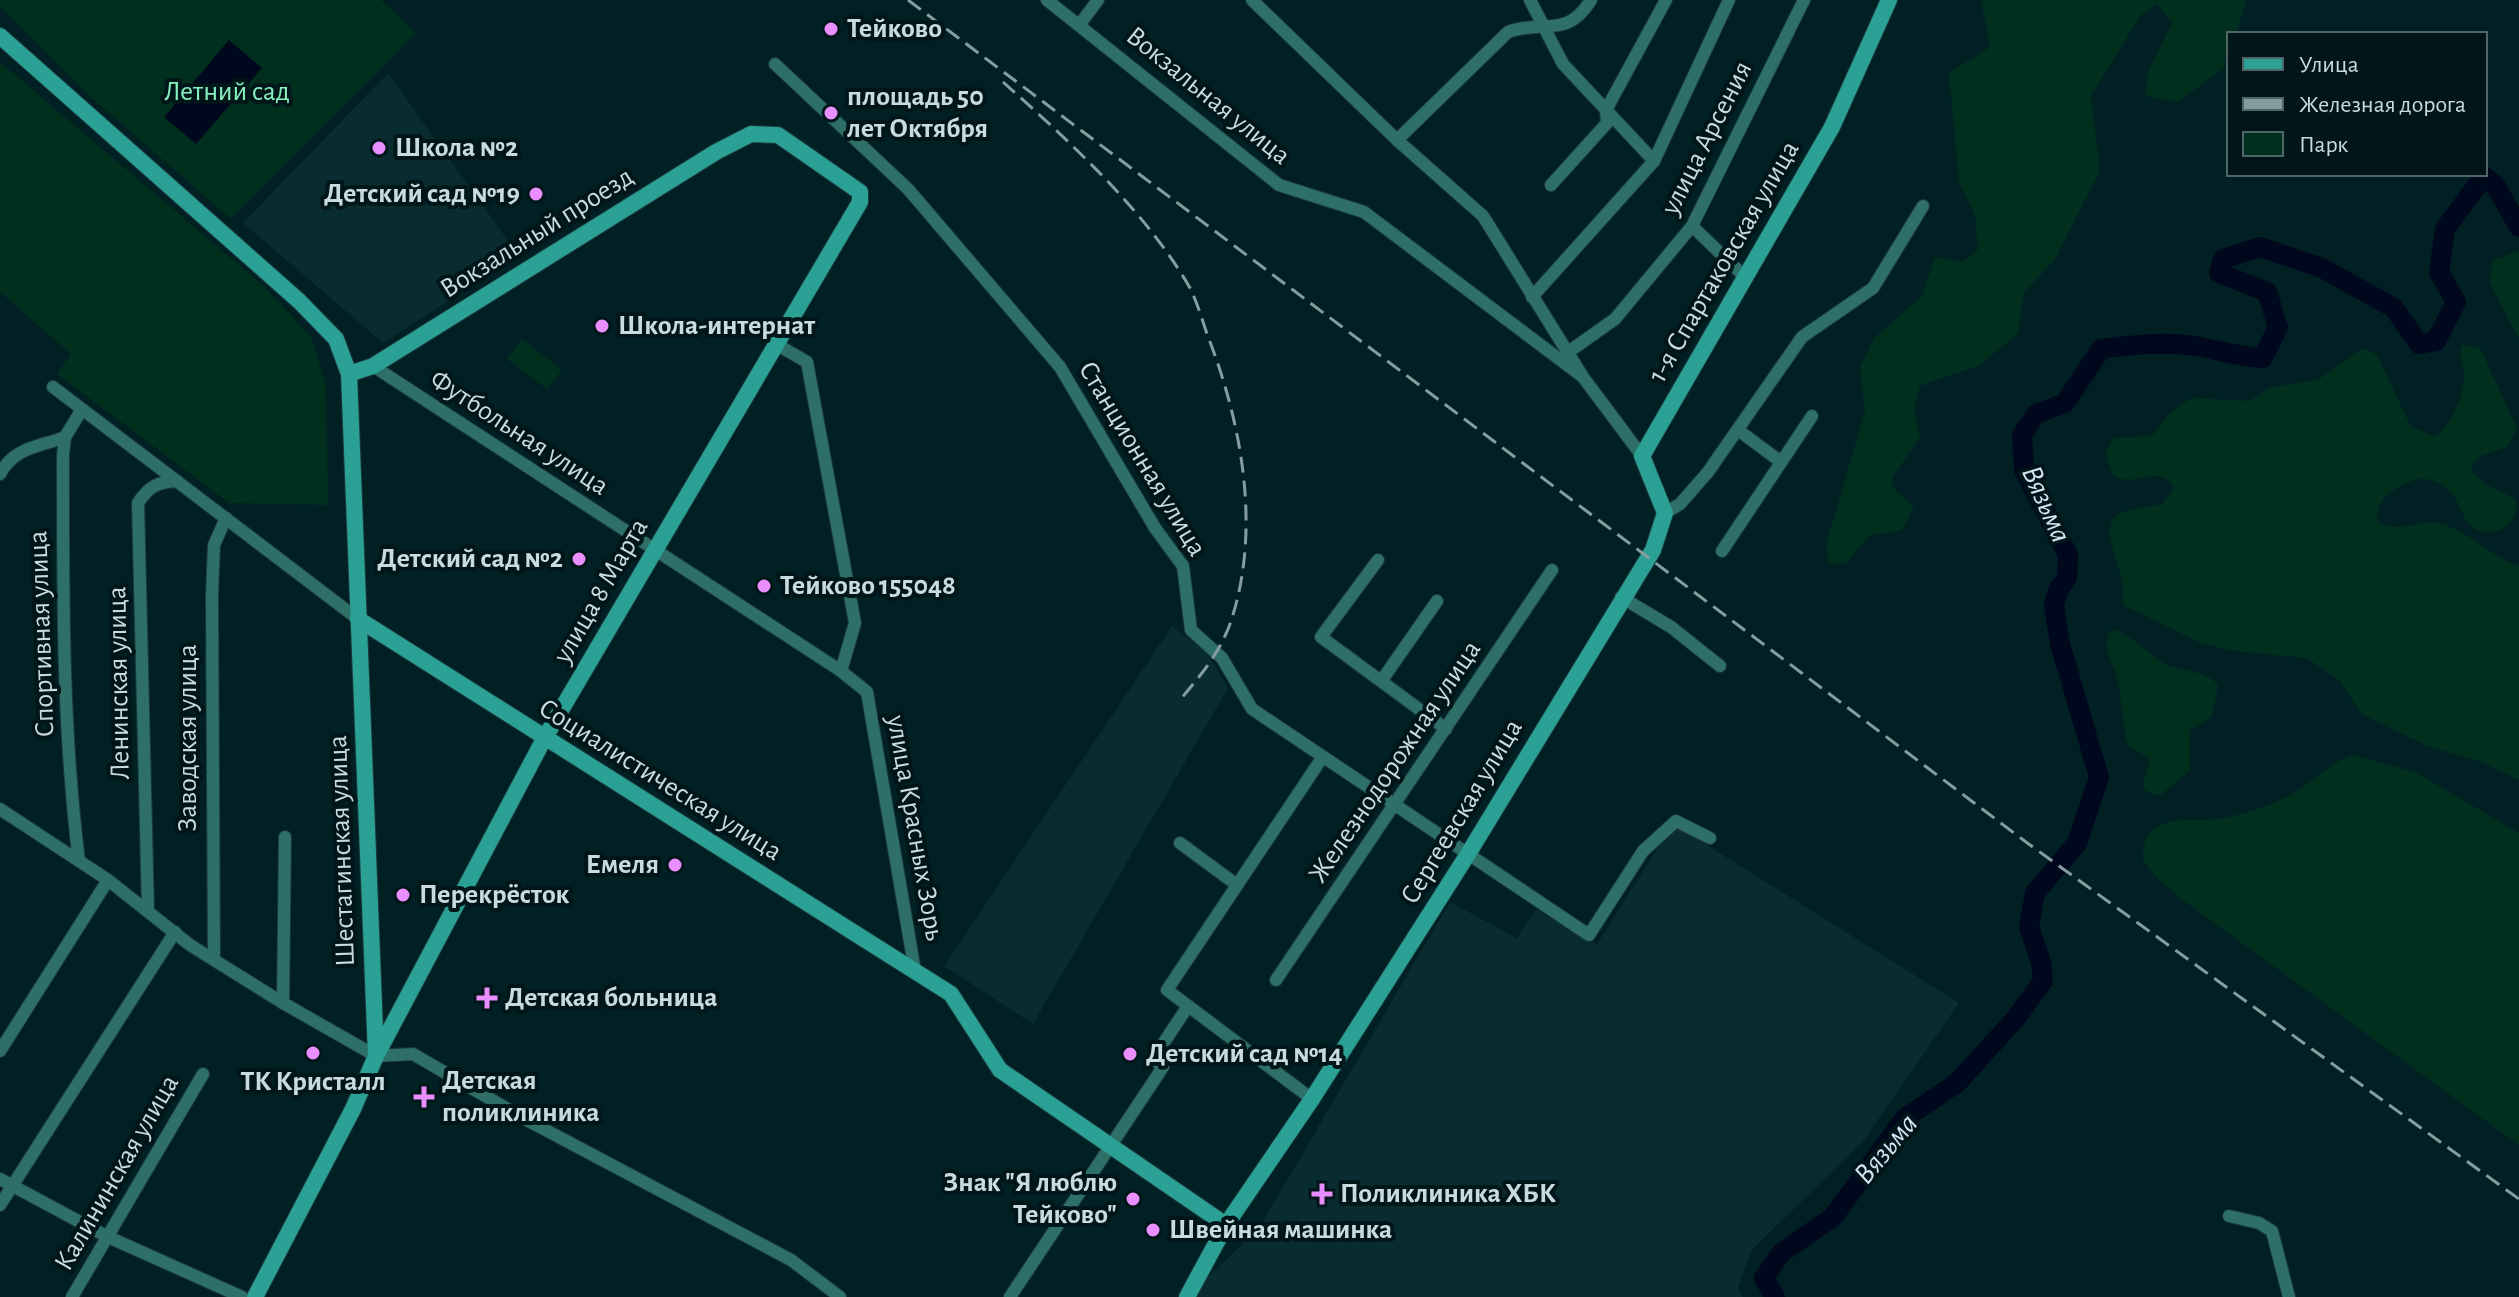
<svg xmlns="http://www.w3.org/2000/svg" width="2519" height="1297" viewBox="0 0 2519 1297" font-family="'Alegreya Sans',sans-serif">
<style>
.built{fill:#092c30}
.green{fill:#002f1e}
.water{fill:#00081e}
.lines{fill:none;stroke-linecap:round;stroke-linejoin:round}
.river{stroke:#00081e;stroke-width:20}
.street-casing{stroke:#1c3a3e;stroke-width:14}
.secondary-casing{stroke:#1c3a3e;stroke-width:18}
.street{stroke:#2e7068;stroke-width:12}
.secondary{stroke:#2ba094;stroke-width:16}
.rail{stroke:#869da0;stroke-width:3;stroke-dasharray:16 8;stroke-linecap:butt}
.poi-dot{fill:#e88eff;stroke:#001619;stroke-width:3}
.labels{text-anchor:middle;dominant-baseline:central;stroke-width:8;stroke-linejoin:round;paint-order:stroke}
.poi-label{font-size:28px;font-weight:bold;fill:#c9dbde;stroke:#001619;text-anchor:start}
.park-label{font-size:28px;fill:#86efbe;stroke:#001619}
.street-label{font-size:28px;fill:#c9dbde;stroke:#001619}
.water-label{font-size:30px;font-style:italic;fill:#d7e3f2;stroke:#001619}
</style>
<rect width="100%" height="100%" fill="#002024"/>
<!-- built -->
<g class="built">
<polygon points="388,73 519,256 383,343 243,223"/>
<polygon points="1172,626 1206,651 1228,688 1033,1024 944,966"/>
<polygon points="1680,828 1959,1003 1864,1140 1752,1250 1738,1288 1743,1297 1193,1297 1204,1281 1259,1228 1450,902 1517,938 1536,909 1597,944 1666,835"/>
</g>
<!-- green -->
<g class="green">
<polygon points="0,0 381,0 416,33 231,219 91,97 0,6"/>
<path d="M1983 0H2247L2236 34H2229L2224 68 2178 102 2145 96 2148 72 2172 23 2157 4 2140 16 2091 96 2100 171 2054 261 2024 292 2018 333 1980 365 1920 386 1914 409 1920 437 1892 478 1893 488 1914 507 1902 530 1869 536 1845 564 1829 563 1826 545 1865 411 1860 367 1874 338 1922 296 1935 257 1963 262 1978 250 1975 215 1959 182 1949 73 1989 48C1990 30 1980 10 1983 0Z"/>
<polygon points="0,62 266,288 311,337 326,385 328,505 229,503 57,374 71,354 0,292"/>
<polygon points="2519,251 2519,339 2489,282 2493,260"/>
<polygon points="522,339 562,370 547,389 507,359"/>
<path d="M2462 345 2480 348 2517 428 2507 447 2481 456 2472 465 2473 473 2487 485 2516 499C2519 513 2511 525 2498 531 2448 538 2477 490 2423 478 2402 482 2375 497 2377 520 2394 536 2419 519 2439 523 2467 530 2491 557 2519 566V780L2482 762 2427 746 2362 714 2339 680 2307 658 2234 651 2201 643 2123 605 2122 581 2109 534 2112 520 2121 512 2162 504 2174 488C2159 461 2133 490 2113 475L2105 453 2114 438 2152 436 2170 413 2191 398 2250 401 2271 387 2318 380 2363 348 2377 355 2411 427 2435 436C2452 426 2466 391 2464 371 2462 361 2458 356 2462 345Z"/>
<path d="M2111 630C2126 630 2150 655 2165 664 2181 672 2209 670 2218 686L2212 716 2190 731V770L2161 795C2133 794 2146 777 2150 759L2129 746 2126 739C2123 721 2121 704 2119 686 2117 667 2099 650 2111 630Z"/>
<path d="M2352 755 2415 772 2519 833V1145L2180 898 2155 876 2143 860C2143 848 2145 833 2157 827 2178 815 2202 823 2224 818 2248 813 2280 803 2300 789 2318 777 2331 763 2352 755Z"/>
</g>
<!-- water -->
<polygon class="water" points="229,40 262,68 196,144 164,117"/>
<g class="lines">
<!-- river -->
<path class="river" d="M1775 1297 1764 1278 1781 1253 1833 1217 1905 1118 1957 1083 2016 1018 2043 981 2041 962 2029 927 2035 893 2077 843 2099 777 2060 644 2054 605 2058 590 2067 578 2068 555 2024 470 2022 435 2036 414 2065 403 2101 349C2132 345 2164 341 2195 346 2220 350 2237 357 2263 358L2278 327 2267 292 2219 273 2223 259 2260 247 2322 268 2394 308 2419 344 2436 341 2456 302 2439 272 2445 229 2484 176 2495 185 2519 227"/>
<defs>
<g id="street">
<polyline points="1047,0 1279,185 1364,212 1583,377"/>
<polyline points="1252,0 1397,140 1483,216 1583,377 1642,456"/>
<polyline points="1530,0 1563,64 1654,161"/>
<polyline points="1080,24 1098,0"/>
<polyline points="775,64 908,189 1060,367 1155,528 1183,566 1191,630 1222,658 1252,709 1589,935 1643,851 1676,821 1710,838"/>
<path d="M1397 140 1508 32C1543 19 1566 40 1591 0"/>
<polyline points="1551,185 1607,123 1606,110 1666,0"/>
<polyline points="1692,226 1745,277"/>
<polyline points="1532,297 1654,161 1729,0"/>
<polyline points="776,344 807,362 855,623 841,671 867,692 915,971"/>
<polyline points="1567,353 1615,319 1692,226 1804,0"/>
<polyline points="373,366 841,671"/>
<polyline points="53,387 358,619"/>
<polyline points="1738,430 1781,462"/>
<path d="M0 474C14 447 39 447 65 437"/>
<polyline points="1665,513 1680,504 1708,472 1802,337 1873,288 1923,206"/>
<polyline points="1722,551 1812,416"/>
<polyline points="1378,560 1321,637 1446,729"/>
<polyline points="1621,597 1671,627 1720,666"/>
<polyline points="1382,680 1437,601"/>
<polyline points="0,809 108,880 190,945 283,1003 376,1056 413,1054 523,1118 791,1260 840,1297"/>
<polyline points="1180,843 1237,885"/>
<path d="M79 861C62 726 63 590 63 455L65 437 81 411"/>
<path d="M148 910 138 503C149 486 158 482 177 481"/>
<polyline points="214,960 212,595 214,545 226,518"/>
<polyline points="1276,980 1552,570"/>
<polyline points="283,1003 285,837"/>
<polyline points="0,1051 108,880"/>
<polyline points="1312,1099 1167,990 1322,758"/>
<polyline points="0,1179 106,1236 242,1297"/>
<polyline points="0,1205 175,932"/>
<polyline points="2229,1216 2259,1223 2272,1231 2289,1297"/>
<polyline points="72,1297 203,1074"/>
<polyline points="1010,1297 1163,1067 1153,1059 1188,1006"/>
</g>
<g id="secondary">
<polyline points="0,36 299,301 336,339 349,374 376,1056 353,1109 255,1297"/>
<polyline points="349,374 373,366 716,152 751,134 778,135 860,192 860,202 544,739 376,1056"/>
<polyline points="358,619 951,994 1000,1070 1226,1225"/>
<polyline points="1187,1297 1226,1225 1312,1099 1468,854 1653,550 1665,513 1642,456 1832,127 1889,0"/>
</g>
</defs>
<!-- street casing -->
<use href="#street" class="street-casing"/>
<!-- secondary casing -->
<use href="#secondary" class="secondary-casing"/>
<!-- street -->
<use href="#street" class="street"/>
<!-- secondary -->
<use href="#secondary" class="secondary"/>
<!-- rail -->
<g class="rail">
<polyline points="908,0 2026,842 2519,1199"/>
<path d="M1003 82C1069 141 1145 210 1190 288 1197 302 1202 319 1207 334 1242 423 1262 531 1230 624 1219 654 1200 676 1180 700"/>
</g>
</g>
<!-- markers -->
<g class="poi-dot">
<circle cx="831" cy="29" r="8"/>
<circle cx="831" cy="113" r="8"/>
<circle cx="379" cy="148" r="8"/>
<circle cx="536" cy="194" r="8"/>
<circle cx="602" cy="326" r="8"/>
<circle cx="579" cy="559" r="8"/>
<circle cx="764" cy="586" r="8"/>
<circle cx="675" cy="865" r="8"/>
<circle cx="403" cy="895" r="8"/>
<path d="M483 986h8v8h8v8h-8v8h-8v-8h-8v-8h8z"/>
<circle cx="313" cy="1053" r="8"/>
<circle cx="1130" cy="1054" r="8"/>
<path d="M420 1085h8v8h8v8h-8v8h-8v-8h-8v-8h8z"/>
<path d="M1318 1182h8v8h8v8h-8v8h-8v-8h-8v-8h8z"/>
<circle cx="1133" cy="1199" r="8"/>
<circle cx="1153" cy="1230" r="8"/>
</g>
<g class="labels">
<!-- poi labels -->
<g class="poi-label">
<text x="847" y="29">Тейково</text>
<text x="847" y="97">площадь 50<tspan x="847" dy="32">лет Октября</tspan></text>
<text x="395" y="148">Школа №2</text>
<text x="520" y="194" text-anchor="end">Детский сад №19</text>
<text x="618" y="326">Школа-интернат</text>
<text x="563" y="559" text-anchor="end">Детский сад №2</text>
<text x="780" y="586">Тейково 155048</text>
<text x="659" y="865" text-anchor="end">Емеля</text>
<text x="419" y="895">Перекрёсток</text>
<text x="505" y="998">Детская больница</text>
<text x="1146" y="1054">Детский сад №14</text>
<text x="442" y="1081">Детская<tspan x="442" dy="32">поликлиника</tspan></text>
<text x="313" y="1082" text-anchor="middle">ТК Кристалл</text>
<text x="1117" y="1183" text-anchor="end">Знак "Я люблю<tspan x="1117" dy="32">Тейково"</tspan></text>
<text x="1340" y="1194">Поликлиника ХБК</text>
<text x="1169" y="1230">Швейная машинка</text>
</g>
<!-- park labels -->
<g class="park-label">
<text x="227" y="92">Летний сад</text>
</g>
<!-- street labels -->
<g class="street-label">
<text transform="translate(1208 96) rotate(39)">Вокзальная улица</text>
<text transform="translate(1707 138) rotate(-63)">улица Арсения</text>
<text transform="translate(537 233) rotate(-32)">Вокзальный проезд</text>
<text transform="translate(1724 262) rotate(-60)">1-я Спартаковская улица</text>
<text transform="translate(519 433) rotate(33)">Футбольная улица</text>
<text transform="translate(1142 459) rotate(59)">Станционная улица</text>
<text transform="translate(601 591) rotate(-60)">улица 8 Марта</text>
<text transform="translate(42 634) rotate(-92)">Спортивная улица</text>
<text transform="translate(119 683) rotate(-91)">Ленинская улица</text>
<text transform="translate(188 738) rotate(-90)">Заводская улица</text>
<text transform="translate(1395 762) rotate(-56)">Железнодорожная улица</text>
<text transform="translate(660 780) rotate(32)">Социалистическая улица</text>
<text transform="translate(1462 812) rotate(-59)">Сергеевская улица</text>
<text transform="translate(915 828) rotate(80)">улица Красных Зорь</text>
<text transform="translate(342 851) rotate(-92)">Шестагинская улица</text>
<text transform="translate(117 1173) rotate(-60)">Калининская улица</text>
</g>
<!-- water labels -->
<g class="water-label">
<text transform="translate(2046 504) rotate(66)">Вязьма</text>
<text transform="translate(1886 1149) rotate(-50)">Вязьма</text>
</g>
</g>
<!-- legend -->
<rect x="2227" y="32" width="260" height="144" fill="#001619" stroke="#506568" stroke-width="2"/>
<rect x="2243" y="58" width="40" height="12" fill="#2ba094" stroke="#506568" stroke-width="2"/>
<text x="2299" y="72" font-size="24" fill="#c9dbde">Улица</text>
<rect x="2243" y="98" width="40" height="12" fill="#869da0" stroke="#506568" stroke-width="2"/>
<text x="2299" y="112" font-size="24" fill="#c9dbde">Железная дорога</text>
<rect x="2243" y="132" width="40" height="24" fill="#002f1e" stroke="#506568" stroke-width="2"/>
<text x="2299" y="152" font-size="24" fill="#c9dbde">Парк</text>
</svg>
